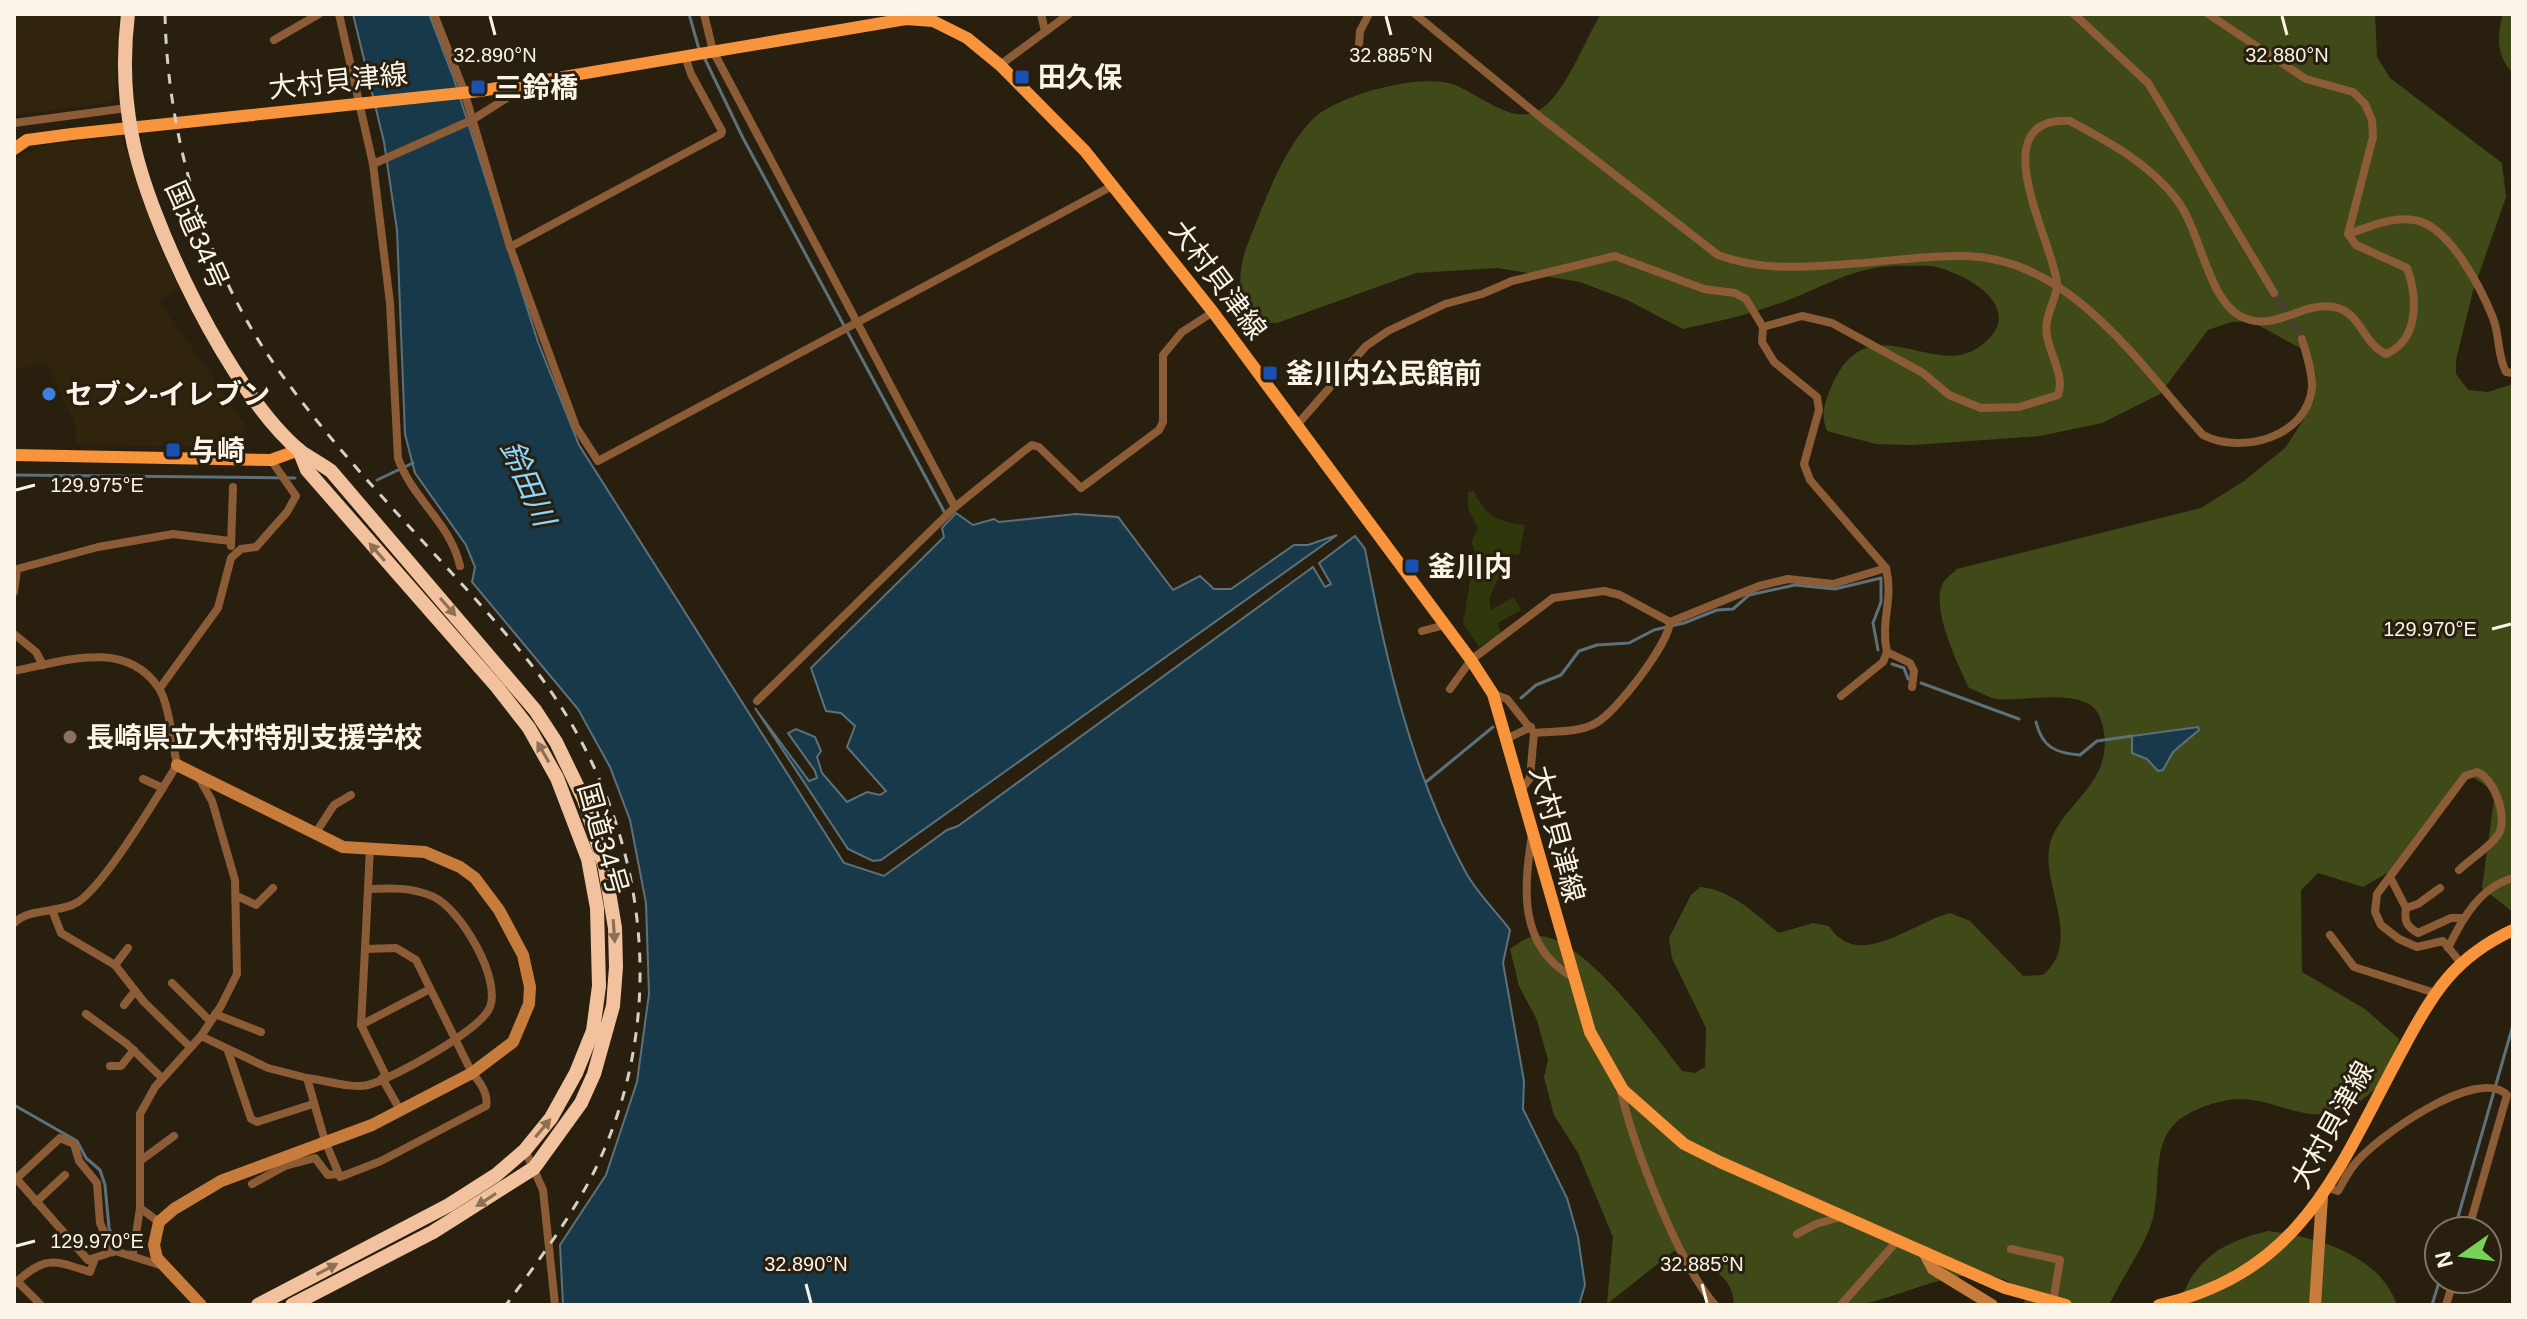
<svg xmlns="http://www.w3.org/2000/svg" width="2527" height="1319" viewBox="0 0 2527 1319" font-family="Arial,'Noto Sans JP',sans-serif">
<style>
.built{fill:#31240d}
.green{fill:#2f380b}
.forest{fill:#404a19}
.water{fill:#18394a;stroke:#5c717a;stroke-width:2}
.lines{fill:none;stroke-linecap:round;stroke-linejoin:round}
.stream{stroke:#5c717a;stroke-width:3}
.street-tunnel{stroke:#483f30;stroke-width:8;stroke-dasharray:8 4;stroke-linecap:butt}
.street{stroke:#8b5c36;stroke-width:8}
.secondary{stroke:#c87c3b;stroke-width:12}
.primary{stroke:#f8943c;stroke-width:12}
.highway{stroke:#f2c29e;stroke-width:14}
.rail{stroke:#d6cfc4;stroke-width:3;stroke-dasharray:10 10;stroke-linecap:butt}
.oneway{fill:#8e7056}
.ticks{fill:none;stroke:#faf4e9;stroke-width:3}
.transit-dot{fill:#1a4fb4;stroke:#291f0f;stroke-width:3}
.shop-dot{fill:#3f7fe0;stroke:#291f0f;stroke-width:3}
.education-dot{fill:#8d6e63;stroke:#291f0f;stroke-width:3}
.labels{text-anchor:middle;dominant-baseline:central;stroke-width:6;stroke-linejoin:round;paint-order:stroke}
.poi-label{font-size:28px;font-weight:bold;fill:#faf4e9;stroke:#291f0f;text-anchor:start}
.street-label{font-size:28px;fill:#faf4e9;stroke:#291f0f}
.water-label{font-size:30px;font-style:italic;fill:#8dd6fd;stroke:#291f0f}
.ticks-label{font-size:20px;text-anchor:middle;fill:#faf4e9;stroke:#291f0f;stroke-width:6;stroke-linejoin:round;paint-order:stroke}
</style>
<rect width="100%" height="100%" fill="#291f0f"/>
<!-- built -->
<g class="built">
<polygon points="14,14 119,14 115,98 109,103 14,115"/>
<polygon points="121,136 156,238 179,288 159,301 245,424 237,448 77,444 75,424 47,363 14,370 14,160 41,146"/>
</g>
<!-- green -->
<path class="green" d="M1474 491C1485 516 1497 522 1525 525L1519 555 1509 554 1489 599 1491 610 1514 597 1521 610 1498 623 1501 634 1479 647 1463 623 1475 551 1471 543 1478 528 1468 509V492Z"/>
<!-- forest -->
<g class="forest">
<path d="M1601 14H2375L2377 57 2390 78 2502 163 2506 197 2473 291 2456 360V374L2468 390 2488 392 2513 384V912L2482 888 2495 792 2467 773 2394 869 2363 887 2318 873 2301 890 2302 972 2365 1009 2399 1039C2396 1079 2354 1119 2311 1114 2287 1111 2264 1099 2240 1099 2222 1099 2203 1106 2188 1114 2144 1137 2166 1193 2149 1230 2138 1256 2121 1280 2109 1305H2024L2025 1297C1989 1246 1906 1298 1858 1305 1819 1311 1774 1305 1734 1305 1733 1271 1701 1263 1674 1251L1607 1304 1613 1237 1578 1153 1554 1115 1544 1077 1548 1060 1537 1020 1519 986 1510 949C1519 943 1527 936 1538 936 1582 935 1657 1038 1682 1071L1695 1073 1705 1067 1706 1028 1672 958 1669 938 1691 895 1700 887C1732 890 1755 914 1779 933L1813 923 1829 926C1858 972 1913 922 1950 913L1970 921 2023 976 2043 975C2087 938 2033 876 2053 835 2070 800 2105 785 2105 741 2104 730 2102 715 2093 707 2074 690 2023 701 1997 699 1988 698 1978 691 1969 688 1958 665 1930 607 1943 583 1946 578 1953 573 1957 569L2201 508 2244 481 2285 448 2302 422 2314 401 2316 375 2309 353 2251 321 2231 322 2208 330 2160 394 2102 423 2040 436 1913 445 1876 444 1827 431C1820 414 1825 402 1832 385 1869 304 1929 377 1976 349 2029 315 1978 279 1940 268 1931 265 1920 266 1910 266 1858 263 1829 285 1783 302 1751 314 1717 322 1683 329L1625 299 1580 282 1498 268 1416 273 1277 323 1257 322C1234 300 1238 266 1250 238 1266 199 1282 151 1312 120 1336 95 1422 72 1455 85 1478 94 1508 121 1533 113 1563 103 1584 40 1601 14Z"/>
<path d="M2503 14H2513V73C2496 57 2497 35 2503 14Z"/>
<path d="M2268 1231C2317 1237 2379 1254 2397 1305H2180C2191 1260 2225 1241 2268 1231Z"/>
</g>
<!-- water -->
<g class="water">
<path d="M353 14H429L454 79 538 342 579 445 844 863 884 876 947 830 958 826 1313 567 1325 587 1331 584 1319 563 1355 536 1365 549C1385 657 1412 773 1465 871 1476 892 1496 911 1510 930L1503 963 1524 1081 1523 1109 1567 1198 1578 1237 1585 1285 1579 1305H563L560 1245 606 1175 637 1082 649 994 646 903 630 820 610 767 578 709 472 582 475 567 466 545 415 473 405 434 397 230 384 142Z"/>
<polygon points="956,513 973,525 994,519 999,522 1076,514 1118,517 1173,590 1200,576 1214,589 1231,589 1294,545 1308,545 1337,535 881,860 873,861 848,849 755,708 809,781 817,778 815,771 788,733 796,729 815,737 821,751 817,757 822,773 847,802 867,792 880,795 886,791 847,747 855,726 841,713 826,711 811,668 944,537 942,528"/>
<polygon points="2198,727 2199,730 2173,752 2163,770 2158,771 2147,759 2132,753 2132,736"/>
</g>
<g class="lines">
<!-- stream -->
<g class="stream">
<polyline points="689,14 699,49"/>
<polyline points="703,55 743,138 946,515"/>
<polyline points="14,475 295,478"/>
<polyline points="377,480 413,463"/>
<polyline points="1892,664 1904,668 1908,679"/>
<polyline points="1921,683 2019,719"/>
<polyline points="1521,698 1536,685 1561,675 1579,651 1597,645 1629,643 1654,630 1684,623 1717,610 1733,609 1749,595 1795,585 1835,589 1881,578 1881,602 1873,623 1878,650"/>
<path d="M2036 722C2042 747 2055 753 2080 755L2097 741 2132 736"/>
<polyline points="1426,782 1493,727"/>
<polyline points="14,1105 77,1141 86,1158 100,1170 105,1185 109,1228 116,1246"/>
<polyline points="2454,1231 2513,1025"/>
<polyline points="2432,1305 2440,1279"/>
</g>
<!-- street-tunnel -->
<polyline class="street-tunnel" points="2274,293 2302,339"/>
<!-- street -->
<g class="street">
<path d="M339 14 373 164 390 303 398 458C412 499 450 522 460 566"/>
<polyline points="434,14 464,91 510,247 576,427 598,461 1114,185"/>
<polyline points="704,14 713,51 955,507"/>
<polyline points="1041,14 1045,31"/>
<path d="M1415 14 1544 120 1718 255C1766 273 1813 266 1863 263 1897 260 1933 255 1967 256 2072 259 2140 366 2203 435 2242 455 2307 437 2312 388 2313 372 2306 354 2302 339"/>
<polyline points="2074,14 2148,83 2274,293"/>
<polyline points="274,40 319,14"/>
<polyline points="1359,45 1360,31 1369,14"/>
<polyline points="1000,65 1069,14"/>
<polyline points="14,123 127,108"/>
<polyline points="373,164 472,120 526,86"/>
<path d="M2348 234C2369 227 2392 216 2414 220 2449 225 2481 288 2493 318 2500 336 2497 355 2506 372L2513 373"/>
<polyline points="510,247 721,134 722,131 691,74 685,56"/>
<path d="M1763 327 1802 316 1832 323 1923 373 1949 395 1981 408 2019 407 2058 395C2065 376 2050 355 2047 336 2043 316 2058 298 2057 283 2053 241 1980 116 2070 121 2109 142 2150 164 2177 200 2201 232 2208 299 2240 316 2274 334 2301 301 2334 307 2361 312 2363 344 2386 354 2419 340 2418 298 2407 268L2356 245 2348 234 2373 137 2372 120 2365 104 2353 92 2306 79 2208 14"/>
<polyline points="1297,425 1366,346 1388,331 1445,304 1482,294 1512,281 1615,256 1704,289 1735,293 1746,299 1763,327 1762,342 1774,362 1817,397 1819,410 1804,464 1810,480 1886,568 1833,584 1788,579 1759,586 1670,622 1620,595 1604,591 1553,598 1471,660 1450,689"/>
<polyline points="231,546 233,487"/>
<path d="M1886 568C1894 600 1880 620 1887 652L1910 663 1914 671 1912 687"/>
<polyline points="14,592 17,569 98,547 173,534 230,541"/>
<polyline points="1422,631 1445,625"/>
<polyline points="14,634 36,652 43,665"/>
<path d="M14 671C62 662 124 638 158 687 169 701 173 746 177 765 157 797 106 883 78 902 59 914 31 907 14 923"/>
<polyline points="160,688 218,608 231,558 241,549 256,547 287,512 296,496 271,460"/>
<polyline points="1493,694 1507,699 1534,733 1530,778 1521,790"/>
<polyline points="1841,696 1883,662 1887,652"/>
<polyline points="757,701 955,507 1024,451 1032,445 1039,447 1081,488 1159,430 1163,422 1163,355 1182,332 1213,312"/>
<path d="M1534 733C1553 731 1579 733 1596 723 1617 711 1668 645 1670 622"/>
<polyline points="1506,739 1531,727"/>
<polyline points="143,779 163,788"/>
<polyline points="315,834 334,805 351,795"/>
<path d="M1532 835C1523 888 1519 946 1571 976"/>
<path d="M2459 870C2470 859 2489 848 2498 835 2509 818 2494 778 2477 772L2465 776 2377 894 2375 912 2381 925 2399 939 2417 947 2443 941 2460 962"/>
<polyline points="2390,877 2406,908"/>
<path d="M2440 888 2418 904 2406 908C2404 921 2406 926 2418 933L2451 918H2464"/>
<polyline points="237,896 256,905 273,888"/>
<polyline points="52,910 61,933 115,965 144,1002 190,1047"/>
<polyline points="2330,935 2354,967 2435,993"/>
<path d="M2448 948C2462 919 2480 887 2513 878"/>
<polyline points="365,949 361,1025 430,989"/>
<polyline points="115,965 128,948"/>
<polyline points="172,983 210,1021"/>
<polyline points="124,1005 135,991"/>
<polyline points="86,1014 127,1044 162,1078"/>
<polyline points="215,1014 261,1032"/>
<polyline points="361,1025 386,1076"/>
<path d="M201 1036 268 1068 307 1078 325 1141 340 1177 381 1161 486 1106C489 1094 480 1082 472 1073L416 960 396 948 365 949 370 848"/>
<polyline points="228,1051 251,1119 257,1122 313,1104"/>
<polyline points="110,1066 121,1066 134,1050"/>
<path d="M307 1078C325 1080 352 1089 368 1085 394 1078 481 1030 490 1007 501 978 461 910 434 897 413 887 390 888 368 889"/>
<polyline points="382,1078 400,1110"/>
<path d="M1620 1087C1632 1143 1678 1263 1715 1305"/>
<polyline points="525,1150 543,1190 555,1305"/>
<polyline points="140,1161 174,1136"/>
<polyline points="14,1176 88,1260 115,1251 160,1265"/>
<polyline points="16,1179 60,1138 74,1144 79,1161 97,1183 100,1223 113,1252"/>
<polyline points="252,1184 285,1166 315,1158 328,1175 338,1174"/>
<path d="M2328 1188 2338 1191C2343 1183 2347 1173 2354 1165 2375 1138 2477 1065 2507 1095L2468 1231"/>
<polyline points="36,1202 65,1175"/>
<polyline points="159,1222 140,1208 140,1114 155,1087 201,1036 221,1006 237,974 235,880 212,801 198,776"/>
<polyline points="1797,1234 1816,1224 1844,1216"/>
<polyline points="2011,1249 2060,1260 2053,1302"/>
<polyline points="133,1254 140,1208"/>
<polyline points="17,1281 41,1305"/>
<path d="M14 1284C46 1255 53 1260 90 1272L94 1261"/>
<polyline points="1841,1305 1897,1241"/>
<polyline points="2446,1305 2454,1279"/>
</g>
<!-- secondary -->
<g class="secondary">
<polyline points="177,765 343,847 425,852 460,867 475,878 499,910 523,955 530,987 529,1004 513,1042 472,1073 372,1125 221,1181 174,1209 159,1222 154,1245 157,1258 201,1305"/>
<polyline points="1924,1252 1933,1269 1992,1305"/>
<polyline points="2315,1305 2322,1197"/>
</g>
<!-- primary -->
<g class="primary">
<polyline points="14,149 27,140 72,134 480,91 906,19 933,21 967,38 1000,65 1085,151 1213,312 1471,660 1493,694 1590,1032 1623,1090 1684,1144 1720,1162 2005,1288 2066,1305"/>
<polyline points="14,455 271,460 299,450"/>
<path d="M2159 1305C2306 1272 2339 1165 2404 1047 2433 992 2455 957 2513 930"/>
</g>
<!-- highway -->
<g class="highway">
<path d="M128 14C123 55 124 96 132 136 148 222 232 395 300 451 310 458 321 464 331 471L535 710 556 742 584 800 605 868 615 928 616 967 613 1006 594 1074 581 1103 534 1168 433 1232 292 1305"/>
<polyline points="258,1305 449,1205 496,1175 525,1150 551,1118 576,1073 593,1031 599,986 597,908 588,859 557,778 529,728 497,687 307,470 299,450"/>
</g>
<!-- rail -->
<path class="rail" d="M165 14C167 129 201 252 264 349 339 462 441 554 526 658 637 795 675 984 604 1150 581 1205 541 1257 506 1305"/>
</g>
<!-- one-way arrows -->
<defs><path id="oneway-solid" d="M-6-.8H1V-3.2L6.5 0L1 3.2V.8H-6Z" transform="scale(2)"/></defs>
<g class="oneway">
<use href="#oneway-solid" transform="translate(377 552) rotate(-131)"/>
<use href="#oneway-solid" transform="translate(448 607) rotate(49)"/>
<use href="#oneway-solid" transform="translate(543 752) rotate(-120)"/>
<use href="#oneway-solid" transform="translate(614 931) rotate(86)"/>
<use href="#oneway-solid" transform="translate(543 1128) rotate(-50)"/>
<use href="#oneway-solid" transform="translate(486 1200) rotate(147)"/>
<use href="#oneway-solid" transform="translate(327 1269) rotate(-28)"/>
</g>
<!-- ticks -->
<path class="ticks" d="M490 16 495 35M1386 16 1391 35M2282 16 2287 35M16 490 35 485M2492 629 2511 624M16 1246 35 1241M806 1284 811 1303M1702 1284 1707 1303"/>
<!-- markers -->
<g class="transit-dot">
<rect x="1014" y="69" width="16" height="16" rx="4"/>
<rect x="470" y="79" width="16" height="16" rx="4"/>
<rect x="1262" y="365" width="16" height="16" rx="4"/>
<rect x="165" y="442" width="16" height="16" rx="4"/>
<rect x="1404" y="558" width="16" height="16" rx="4"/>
</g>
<circle class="shop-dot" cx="49" cy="394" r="8"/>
<circle class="education-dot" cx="70" cy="737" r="8"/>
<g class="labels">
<!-- poi labels -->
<g class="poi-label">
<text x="1038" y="77">田久保</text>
<text x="494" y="87">三鈴橋</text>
<text x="1286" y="373">釜川内公民館前</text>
<text x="65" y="394">セブン-イレブン</text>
<text x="189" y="450">与崎</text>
<text x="1428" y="566">釜川内</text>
<text x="86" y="737">長崎県立大村特別支援学校</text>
</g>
<!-- street labels -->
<g class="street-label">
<text transform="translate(338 81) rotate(-6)">大村貝津線</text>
<text transform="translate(197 235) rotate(66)">国道34号</text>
<text transform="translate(1218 280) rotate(53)">大村貝津線</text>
<text transform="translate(1557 834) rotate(75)">大村貝津線</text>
<text transform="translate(603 839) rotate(74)">国道34号</text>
<text transform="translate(2332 1125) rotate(-61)">大村貝津線</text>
</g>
<!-- water labels -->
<g class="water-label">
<text transform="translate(528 483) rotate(66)">鈴田川</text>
</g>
</g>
<g class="ticks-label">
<text x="2287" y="62">32.880°N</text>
<text x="495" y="62">32.890°N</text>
<text x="1391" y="62">32.885°N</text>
<text x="97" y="492">129.975°E</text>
<text x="2430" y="636">129.970°E</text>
<text x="97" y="1248">129.970°E</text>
<text x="806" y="1271">32.890°N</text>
<text x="1702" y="1271">32.885°N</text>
</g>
<!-- border -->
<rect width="2527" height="1319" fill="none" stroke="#faf4e9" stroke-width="32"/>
<!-- north arrow -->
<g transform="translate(2463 1255) rotate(256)"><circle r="38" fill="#291f0f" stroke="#7d7466" stroke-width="2"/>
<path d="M0-6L14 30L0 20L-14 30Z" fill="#77d259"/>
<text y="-12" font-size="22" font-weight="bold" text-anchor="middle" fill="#faf4e9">N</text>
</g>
</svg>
